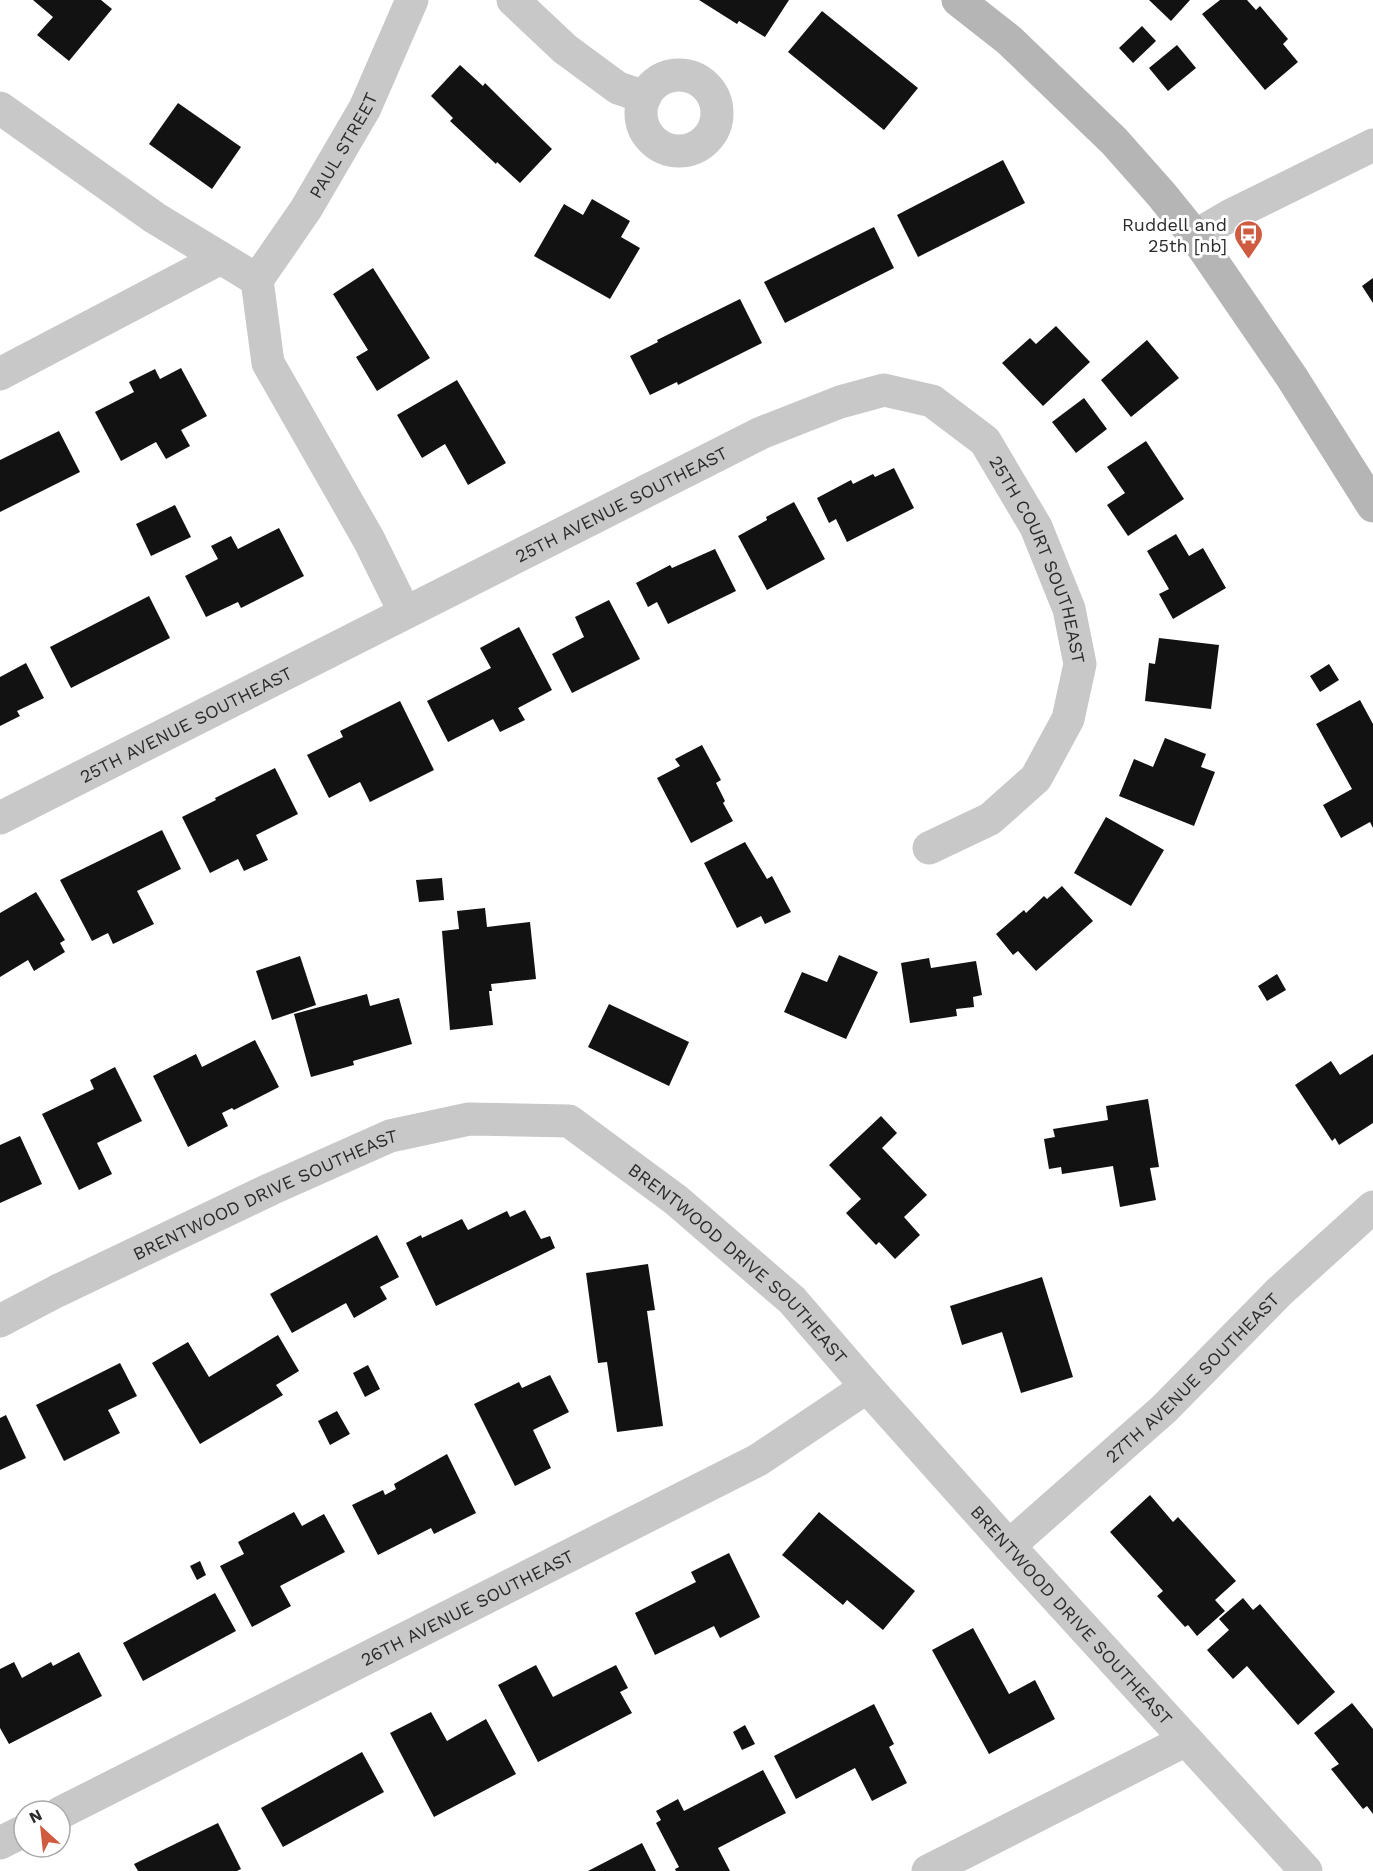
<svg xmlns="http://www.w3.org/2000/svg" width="1373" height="1871" viewBox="0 0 1373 1871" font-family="'Work Sans',sans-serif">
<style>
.building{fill:#121212}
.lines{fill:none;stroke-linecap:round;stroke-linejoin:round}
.minor{stroke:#c8c8c8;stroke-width:33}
.tertiary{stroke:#c8c8c8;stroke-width:33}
.secondary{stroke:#b5b5b5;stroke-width:33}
.labels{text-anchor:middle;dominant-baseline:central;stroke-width:6;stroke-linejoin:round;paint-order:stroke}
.street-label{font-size:18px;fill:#2b2b2b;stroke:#fff}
.poi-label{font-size:18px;fill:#2b2b2b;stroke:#fff;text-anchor:end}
</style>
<rect width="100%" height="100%" fill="#fff"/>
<!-- building -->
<g class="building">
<polygon points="33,0 101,0 112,9 69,61 37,35 53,17"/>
<polygon points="699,0 789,0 765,37 739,21 737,24"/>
<polygon points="1149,0 1190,0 1171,21"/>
<polygon points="1220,0 1247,0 1256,10 1260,6 1288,39 1283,44 1298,62 1265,90 1202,14"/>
<polygon points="822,11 918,88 884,130 788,52"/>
<polygon points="1142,26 1156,41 1133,63 1119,48"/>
<polygon points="1177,45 1196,68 1168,91 1149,68"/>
<polygon points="460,65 483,86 485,83 552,149 520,183 497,162 496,164 450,121 453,118 431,96"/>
<polygon points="178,103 241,147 212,189 149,144"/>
<polygon points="1003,160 1025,203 918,257 897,215"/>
<polygon points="592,199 630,221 621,237 640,248 610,299 534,256 564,204 583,215"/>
<polygon points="874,227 894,268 785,323 764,282"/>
<polygon points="373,268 430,358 377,391 356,357 368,350 333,294"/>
<polygon points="1373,278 1373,303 1362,286"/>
<polygon points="740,299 762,343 678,385 677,382 650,395 630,356 658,342 657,340"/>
<polygon points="1056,326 1090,362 1043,406 1002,363 1030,338 1036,344"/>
<polygon points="1147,340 1179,378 1131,417 1101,380"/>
<polygon points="181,368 207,416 181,430 190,446 166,459 156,442 121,461 95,412 134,392 129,382 155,369 160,379"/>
<polygon points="457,380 506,463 468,485 445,444 422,458 397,415"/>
<polygon points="1084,398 1107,429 1076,453 1052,422"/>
<polygon points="59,431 80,472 0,512 0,460"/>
<polygon points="1146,441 1184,499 1128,536 1107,505 1125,493 1107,467"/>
<polygon points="894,468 914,508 847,542 836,519 829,523 817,498 851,480 853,484 873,474 875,477"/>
<polygon points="794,502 825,559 767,590 738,536 767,520 766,517"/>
<polygon points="175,505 191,537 151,556 136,524"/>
<polygon points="279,528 304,576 241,608 238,602 206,617 185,576 218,559 211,546 231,536 238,549"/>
<polygon points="1176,534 1189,556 1203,548 1226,588 1173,619 1159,594 1169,589 1147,551"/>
<polygon points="715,549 736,591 668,624 657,602 648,607 636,583 670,565 672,568"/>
<polygon points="149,596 170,638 71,688 50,647"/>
<polygon points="609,600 640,659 572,693 552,654 584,637 575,617"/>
<polygon points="519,627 552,690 518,708 525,720 500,732 493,719 448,742 427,701 491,668 480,648"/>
<polygon points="1159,638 1219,645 1211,709 1145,701 1149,663 1155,664"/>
<polygon points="26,663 44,698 17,711 20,716 0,726 0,677"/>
<polygon points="1329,664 1339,680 1320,692 1310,676"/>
<polygon points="1360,700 1373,724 1373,828 1370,822 1341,838 1323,805 1352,789 1316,724"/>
<polygon points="400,701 434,770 370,802 360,782 329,798 307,755 343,737 340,731"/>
<polygon points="1165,738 1206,754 1201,767 1215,772 1194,826 1119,796 1134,759 1153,767"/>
<polygon points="702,745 721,780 716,783 725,801 723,803 733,821 691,843 657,778 680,766 675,759"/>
<polygon points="275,768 298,814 256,835 268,860 244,871 238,859 210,873 182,817 216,800 215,798"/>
<polygon points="1106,817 1164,850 1131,906 1074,873"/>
<polygon points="162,830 181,869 137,891 154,924 113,944 108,933 92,941 60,880"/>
<polygon points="745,842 767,879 772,876 791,912 765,924 761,916 737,928 704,863"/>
<polygon points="442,878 444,900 419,902 416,880"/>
<polygon points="1062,886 1093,921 1036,971 1018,951 1013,955 996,934 1024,910 1026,913 1044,896 1047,899"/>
<polygon points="36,892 65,940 60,943 65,952 34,971 28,960 0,977 0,913"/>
<polygon points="485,908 487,927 530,922 536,979 491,984 492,991 489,991 493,1025 450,1030 442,931 459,929 457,911"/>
<polygon points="839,955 878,972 846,1039 784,1012 802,972 827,982"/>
<polygon points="300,956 316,1005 272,1020 256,971"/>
<polygon points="929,958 931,968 976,961 982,995 973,997 974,1007 956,1009 957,1016 910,1023 901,963"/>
<polygon points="1277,974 1286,990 1267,1001 1258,986"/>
<polygon points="367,994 370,1006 399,998 412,1044 353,1061 354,1065 311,1077 294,1014"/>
<polygon points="609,1004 689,1042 669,1086 588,1047"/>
<polygon points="255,1040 279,1087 234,1110 232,1108 222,1113 228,1126 188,1147 153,1076 196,1054 202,1067"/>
<polygon points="1373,1054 1373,1123 1339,1145 1335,1138 1332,1141 1295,1085 1331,1061 1340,1075"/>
<polygon points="115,1067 142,1121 97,1143 112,1174 79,1190 42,1114 94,1089 90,1080"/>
<polygon points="1148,1099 1159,1167 1150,1168 1156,1200 1120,1207 1113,1166 1062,1174 1061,1167 1049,1169 1044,1139 1055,1137 1053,1129 1108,1120 1106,1106"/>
<polygon points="881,1116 897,1133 882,1148 927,1195 904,1217 920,1235 895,1259 879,1242 876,1245 846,1213 861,1199 829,1165"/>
<polygon points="20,1136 42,1184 0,1203 0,1145"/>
<polygon points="525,1210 541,1239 550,1236 555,1248 436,1306 406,1243 421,1235 422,1238 462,1219 468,1230 507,1211 510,1217"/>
<polygon points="377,1235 399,1277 380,1287 387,1299 354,1318 346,1303 292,1333 270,1294"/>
<polygon points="648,1264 655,1310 647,1311 663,1426 617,1432 607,1362 598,1363 586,1273"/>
<polygon points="1042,1277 1073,1377 1021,1393 1002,1332 962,1345 950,1306"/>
<polygon points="278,1335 299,1371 276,1385 283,1395 200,1444 152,1363 188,1342 209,1377"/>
<polygon points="120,1363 137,1396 108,1410 120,1433 64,1461 36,1405"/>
<polygon points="368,1365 380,1389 365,1397 353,1373"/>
<polygon points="550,1375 569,1412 533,1430 551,1468 515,1486 474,1404 519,1382 522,1388"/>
<polygon points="337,1411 350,1434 330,1445 318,1421"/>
<polygon points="6,1415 26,1458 0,1470 0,1418"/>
<polygon points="447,1454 476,1513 434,1534 431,1528 378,1555 352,1505 383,1490 385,1495 396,1489 394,1484"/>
<polygon points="1150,1495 1173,1522 1178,1517 1236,1581 1215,1600 1225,1611 1197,1636 1188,1625 1185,1627 1157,1596 1163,1591 1110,1532"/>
<polygon points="294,1512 302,1526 324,1514 345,1552 280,1586 291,1606 252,1627 220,1566 244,1554 238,1542"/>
<polygon points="819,1512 915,1591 883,1630 847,1600 843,1605 782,1555"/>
<polygon points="729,1553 760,1617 720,1638 714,1626 655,1655 635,1613 696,1582 691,1572"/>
<polygon points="200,1561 206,1575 197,1580 190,1566"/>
<polygon points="215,1593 236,1631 143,1681 123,1643"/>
<polygon points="1243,1598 1253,1610 1260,1604 1335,1692 1298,1725 1247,1666 1233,1679 1207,1650 1229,1630 1219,1619"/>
<polygon points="973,1628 1009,1694 1035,1680 1055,1719 989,1754 932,1650"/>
<polygon points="79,1652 102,1696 9,1744 0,1728 0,1669 14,1662 22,1678 51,1662 53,1666"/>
<polygon points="536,1665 553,1697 616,1665 628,1688 620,1692 632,1713 538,1762 498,1685"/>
<polygon points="1352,1703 1373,1729 1373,1814 1367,1806 1363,1809 1331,1769 1339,1764 1314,1733"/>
<polygon points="874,1704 894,1744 889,1747 907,1783 872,1801 855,1768 796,1799 774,1756"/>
<polygon points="431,1712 447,1741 486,1719 516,1774 434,1817 390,1733"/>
<polygon points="745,1725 755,1744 742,1750 733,1732"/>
<polygon points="362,1752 384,1792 283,1847 261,1808"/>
<polygon points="763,1770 786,1813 718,1848 730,1871 676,1871 675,1869 679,1867 656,1823 661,1820 656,1811 678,1799 684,1811"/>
<polygon points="218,1823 241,1869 237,1871 138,1871 134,1864"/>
<polygon points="642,1843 656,1871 588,1871"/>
</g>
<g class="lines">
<!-- minor -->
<g class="minor">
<polyline points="513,0 565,49 618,88 645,97"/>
<circle cx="679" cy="113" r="38"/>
<polyline points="0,108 155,218 221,258"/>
<polyline points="257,280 268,363 369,540 405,613"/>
<path id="s1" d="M257 280 306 209 365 108 412 0"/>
<polyline points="0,374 221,258 257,280"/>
<path id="s2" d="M0 818 761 433 840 402 884 390 932 401 985 441 1036 527 1069 609 1080 664 1068 719 1036 778 990 819 929 848"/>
<path id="s3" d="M0 1321 57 1291 271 1189 390 1136 469 1119 569 1121 676 1200 792 1300 867 1387 1009 1546 1306 1871"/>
<path id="s4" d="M1009 1546 1164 1409 1279 1292 1373 1207"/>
<path id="s5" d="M60 1813 758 1460 867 1387"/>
<polyline points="0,1843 24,1831"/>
<polyline points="928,1871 1186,1740"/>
</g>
<!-- tertiary -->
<polyline class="tertiary" points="1195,236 1231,215 1373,145"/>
<!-- secondary -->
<polyline class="secondary" points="958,0 1009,40 1114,141 1161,194 1195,236 1291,376 1373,506"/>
</g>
<!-- icons -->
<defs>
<symbol id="bus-pin" viewBox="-11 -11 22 30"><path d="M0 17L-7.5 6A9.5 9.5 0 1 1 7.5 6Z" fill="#cf5b41" stroke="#fff"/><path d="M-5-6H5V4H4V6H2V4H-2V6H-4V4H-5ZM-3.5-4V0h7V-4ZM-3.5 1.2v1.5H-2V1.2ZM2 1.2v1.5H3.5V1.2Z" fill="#fff"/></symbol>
</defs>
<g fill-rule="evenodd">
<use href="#bus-pin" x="1232" y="218" width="33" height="45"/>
</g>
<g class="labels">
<!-- street labels -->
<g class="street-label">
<text stroke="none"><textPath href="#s1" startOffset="160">PAUL STREET</textPath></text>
<text stroke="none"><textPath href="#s2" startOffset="696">25TH AVENUE SOUTHEAST</textPath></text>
<text stroke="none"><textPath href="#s2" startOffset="1230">25TH COURT SOUTHEAST</textPath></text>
<text stroke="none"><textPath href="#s2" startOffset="208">25TH AVENUE SOUTHEAST</textPath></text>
<text stroke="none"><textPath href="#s3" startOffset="294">BRENTWOOD DRIVE SOUTHEAST</textPath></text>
<text stroke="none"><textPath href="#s3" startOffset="834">BRENTWOOD DRIVE SOUTHEAST</textPath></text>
<text stroke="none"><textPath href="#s4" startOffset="249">27TH AVENUE SOUTHEAST</textPath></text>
<text stroke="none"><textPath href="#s5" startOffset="456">26TH AVENUE SOUTHEAST</textPath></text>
<text stroke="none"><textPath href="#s3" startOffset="1320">BRENTWOOD DRIVE SOUTHEAST</textPath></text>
</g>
<!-- poi labels -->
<g class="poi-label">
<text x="1227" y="224">Ruddell and<tspan x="1227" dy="21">25th [nb]</tspan></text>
</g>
</g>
<!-- north arrow -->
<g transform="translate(42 1829) rotate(333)"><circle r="28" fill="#ffffff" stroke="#aaaaaa" stroke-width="1.5"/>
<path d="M0-4.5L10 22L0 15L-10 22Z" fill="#cf5b41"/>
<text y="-9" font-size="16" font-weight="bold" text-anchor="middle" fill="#2b2b2b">N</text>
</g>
</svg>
